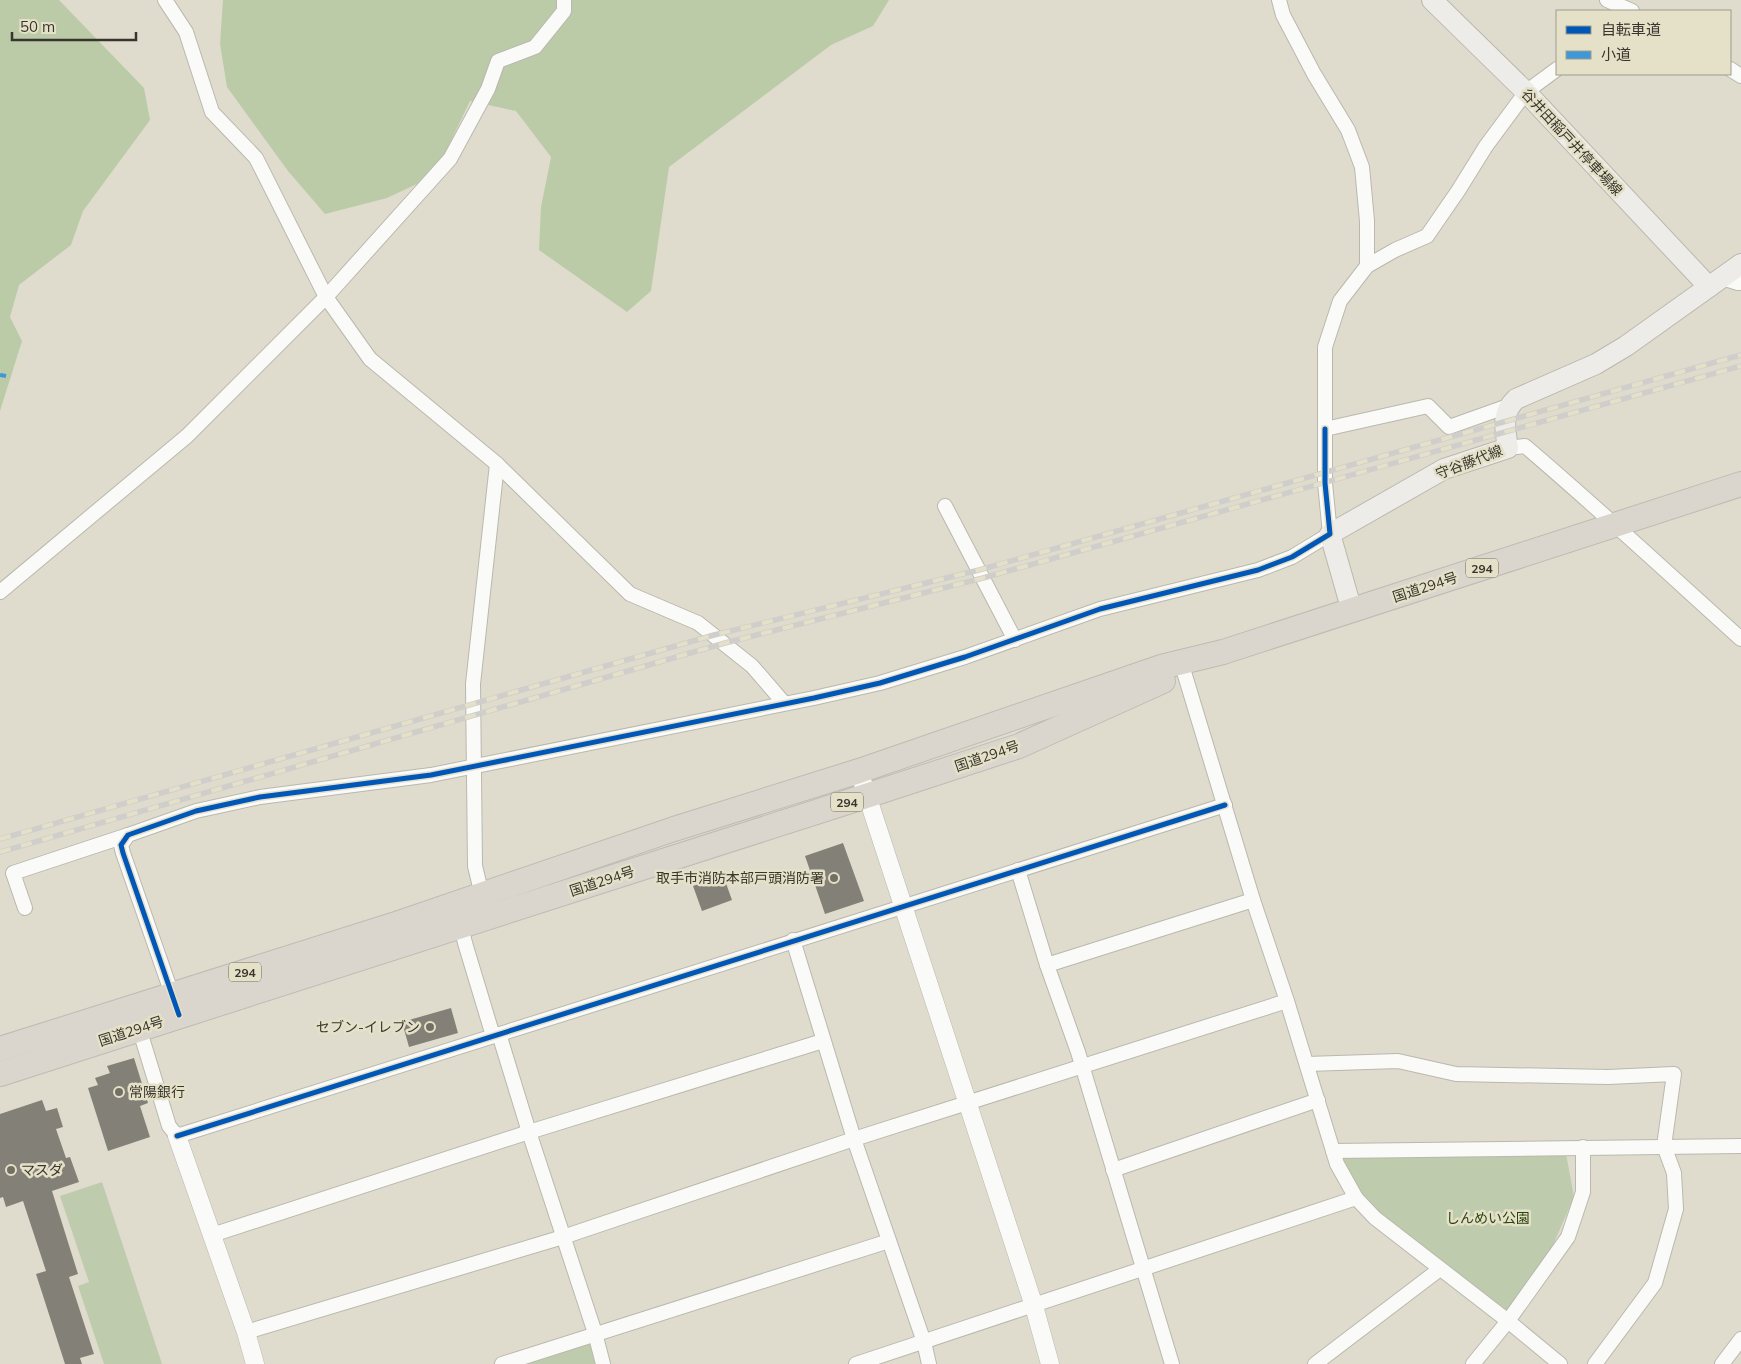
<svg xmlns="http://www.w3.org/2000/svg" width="1741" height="1364" viewBox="0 0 1741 1364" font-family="Mulish,'Noto Sans JP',sans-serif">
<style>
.green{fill:#becbac}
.forest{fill:#bbcba7}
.building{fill:#838177}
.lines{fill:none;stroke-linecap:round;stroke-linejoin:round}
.minor-casing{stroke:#bab8ae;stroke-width:16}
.tertiary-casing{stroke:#bab8ae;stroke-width:19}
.secondary-casing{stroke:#bab8ae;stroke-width:22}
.trunk-casing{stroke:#bdbbb4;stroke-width:26}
.minor{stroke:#fafaf8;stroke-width:14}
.tertiary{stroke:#fafaf8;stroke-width:18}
.secondary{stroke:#edece8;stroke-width:20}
.trunk{stroke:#dad6cd;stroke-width:24}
.rail-casing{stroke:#cfcecb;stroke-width:5.5}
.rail{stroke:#e5e0c8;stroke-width:4;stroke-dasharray:11;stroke-linecap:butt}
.quiet{stroke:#3e98d7;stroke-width:4;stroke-dasharray:8 4;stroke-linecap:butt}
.cycleway-casing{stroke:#e5e0c8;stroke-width:8}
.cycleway{stroke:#0057b8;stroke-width:5}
.poi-dot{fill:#727065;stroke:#e5e0c8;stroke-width:2}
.labels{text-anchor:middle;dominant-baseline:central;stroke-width:5;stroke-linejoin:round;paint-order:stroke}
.shield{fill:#e5e0c8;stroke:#6c695b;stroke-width:1}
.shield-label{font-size:12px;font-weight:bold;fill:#38362c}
.street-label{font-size:14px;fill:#38362c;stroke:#e5e0c8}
.poi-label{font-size:14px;fill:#38362c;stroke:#e5e0c8;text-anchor:end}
.park-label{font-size:14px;fill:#29450c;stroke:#e5e0c8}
</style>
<rect width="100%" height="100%" fill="#dfdcce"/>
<!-- green -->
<g class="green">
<polygon points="1565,1148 1574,1197 1553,1245 1508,1321 1375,1218 1333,1151"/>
<polygon points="102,1182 162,1364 104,1364 78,1286 89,1282 60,1196"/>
<polygon points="595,1333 603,1364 502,1364"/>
</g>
<!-- forest -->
<g class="forest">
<polygon points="0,0 59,0 144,88 150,120 83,211 71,245 19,285 10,317 22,341 0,411"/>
<polygon points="223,0 889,0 873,26 831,45 669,167 651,291 627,312 539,250 541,207 551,157 516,111 470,101 434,176 387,198 325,214 288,171 227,87 220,44"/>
</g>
<!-- building -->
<g class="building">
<polygon points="843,843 864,901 825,914 805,856"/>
<polygon points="723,875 732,900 702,911 693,886"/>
<polygon points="451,1008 458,1033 409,1047 402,1022"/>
<polygon points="134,1058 148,1103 140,1106 150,1137 108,1151 88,1088 98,1085 95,1078 110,1073 107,1066"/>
<polygon points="42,1100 46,1111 57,1108 63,1127 56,1129 66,1158 70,1157 79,1182 52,1191 78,1274 69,1277 94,1354 80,1358 82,1364 65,1364 36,1274 46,1271 23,1201 6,1207 3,1197 0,1198 0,1114"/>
</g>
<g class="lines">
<defs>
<g id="minor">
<polyline points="165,0 186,32 212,112 256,158 326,297 370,359 497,464 630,594 698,623 752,666 784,703"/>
<polyline points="1279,0 1283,15 1314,74 1348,130 1362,167 1367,221 1367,266"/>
<polyline points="1607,0 1632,11"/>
<polyline points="1730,69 1741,76"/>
<polyline points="1722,278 1738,283 1741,283"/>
<polyline points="1508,406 1449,427 1428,406 1325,429 1325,347 1340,301 1367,266 1395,250 1427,236 1458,191 1486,146 1526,92 1557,69"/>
<path d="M1508 448 1525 446C1599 509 1669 574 1741 639"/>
<polyline points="945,506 1015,640"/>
<polyline points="0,592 187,436 326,297 450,159 488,89 498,61 535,47 564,11 564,0"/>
<polyline points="1181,662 1253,900 1287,1001 1337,1164 1356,1198 1375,1218 1508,1321 1560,1364"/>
<polyline points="1018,870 1047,965 1078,1052 1172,1364"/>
<polyline points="482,895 475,866 473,684 497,464"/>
<polyline points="25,908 13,873 128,835"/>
<polyline points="461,926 465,943 493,1036"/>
<polyline points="793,940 854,1139 924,1342 929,1364"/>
<polyline points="1047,965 1253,900"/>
<polyline points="174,1000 123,853 121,845 128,835 196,811 260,797 431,775 814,698 880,683 965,657 1100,609 1258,570 1292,557 1330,534 1325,483 1325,429"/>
<polyline points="139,1028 169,1126 177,1136 1225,805"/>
<polyline points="499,1034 529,1132 595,1333 603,1364"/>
<polyline points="1307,1064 1398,1061 1456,1074 1608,1077 1674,1074 1664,1146 1674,1173 1676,1209 1655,1283 1595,1364"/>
<polyline points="1333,1151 1741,1146"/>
<polyline points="1113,1170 1318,1100"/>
<polyline points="212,1235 529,1132 823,1041"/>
<polyline points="246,1332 563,1237 854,1139 1287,1001"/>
<polyline points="502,1364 889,1241"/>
<polyline points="856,1364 1356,1198"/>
<polyline points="1315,1364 1440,1269"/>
<polyline points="1473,1364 1508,1321 1568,1237 1583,1192 1583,1147"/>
<polyline points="1722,1364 1741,1339"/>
</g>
<g id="tertiary">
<polyline points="859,771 1034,1306 1050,1364"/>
<polyline points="177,1136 246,1332 255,1364"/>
</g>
<g id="secondary">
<polyline points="1432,0 1526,92 1709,287"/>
<path d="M1352 611 1330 534 1444 469 1508 448C1505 429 1501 413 1516 399L1596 364 1626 346 1741 264"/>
</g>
<g id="trunk">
<polyline points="0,1049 393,925 674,829 859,771 1161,667 1223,652 1741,484"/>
<polyline points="0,1074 866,796 1019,746 1163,681"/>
</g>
</defs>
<!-- minor casing -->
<use href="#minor" class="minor-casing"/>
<!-- tertiary casing -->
<use href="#tertiary" class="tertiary-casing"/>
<!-- secondary casing -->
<use href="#secondary" class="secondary-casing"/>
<!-- trunk casing -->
<use href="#trunk" class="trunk-casing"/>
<!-- minor -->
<use href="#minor" class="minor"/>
<!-- tertiary -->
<use href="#tertiary" class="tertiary"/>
<!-- secondary -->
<use href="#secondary" class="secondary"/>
<!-- trunk -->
<use href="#trunk" class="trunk"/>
<defs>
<g id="rail">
<polyline points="0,839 714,635 979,570 1741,355"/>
<polyline points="0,852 725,643 983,578 1741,366"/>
</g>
</defs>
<!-- rail casing -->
<use href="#rail" class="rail-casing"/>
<!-- rail -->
<use href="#rail" class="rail"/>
<!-- quiet -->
<polyline class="quiet" points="0,375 6,376"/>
<defs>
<g id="cycleway">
<polyline points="179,1015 123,853 121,845 128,835 196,811 260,797 431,775 814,698 880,683 965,657 1100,609 1258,570 1292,557 1330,534 1325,483 1325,429"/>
<polyline points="177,1136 1225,805"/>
</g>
</defs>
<!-- cycleway casing -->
<use href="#cycleway" class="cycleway-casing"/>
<!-- cycleway -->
<use href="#cycleway" class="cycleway"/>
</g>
<!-- markers -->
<g class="poi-dot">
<circle cx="834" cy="878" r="5"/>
<circle cx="430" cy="1027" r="5"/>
<circle cx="119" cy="1092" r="5"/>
<circle cx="11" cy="1170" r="5"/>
</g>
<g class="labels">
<!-- shield labels -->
<g class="shield">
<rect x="1466" y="558.5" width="32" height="19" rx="4"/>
<rect x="831" y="792.5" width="32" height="19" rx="4"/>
<rect x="229" y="962.5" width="32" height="19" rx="4"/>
</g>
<g class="shield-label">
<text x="1482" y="568">294</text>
<text x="847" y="802">294</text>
<text x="245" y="972">294</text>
</g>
<!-- street labels -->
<g class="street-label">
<text transform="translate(1572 142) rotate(47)">谷井田稲戸井停車場線</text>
<text transform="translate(1469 462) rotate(-21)">守谷藤代線</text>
<text transform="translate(1425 587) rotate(-18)">国道294号</text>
<text transform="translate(987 756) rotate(-19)">国道294号</text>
<text transform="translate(602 881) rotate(-18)">国道294号</text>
<text transform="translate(131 1031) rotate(-18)">国道294号</text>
</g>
<!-- poi labels -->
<g class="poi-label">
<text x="824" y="878">取手市消防本部戸頭消防署</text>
<text x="420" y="1027">セブン-イレブン</text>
<text x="129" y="1092" text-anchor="start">常陽銀行</text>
<text x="21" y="1170" text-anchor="start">マスダ</text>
</g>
<!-- park labels -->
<g class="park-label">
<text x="1488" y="1218">しんめい公園</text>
</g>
</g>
<!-- legend -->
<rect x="1556" y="10" width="175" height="65" fill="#e5e0c8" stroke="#a09c8a"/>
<rect x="1566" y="26" width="25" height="8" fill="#0057b8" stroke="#a09c8a"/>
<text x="1601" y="35" font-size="15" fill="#38362c">自転車道</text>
<rect x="1566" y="51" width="25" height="8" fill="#3e98d7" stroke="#a09c8a"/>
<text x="1601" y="60" font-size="15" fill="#38362c">小道</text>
<!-- scale -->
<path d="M12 32v8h124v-8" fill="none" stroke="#38362c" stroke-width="2.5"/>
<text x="20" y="32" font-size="15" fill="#38362c" stroke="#e5e0c8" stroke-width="4" paint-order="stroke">50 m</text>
</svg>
